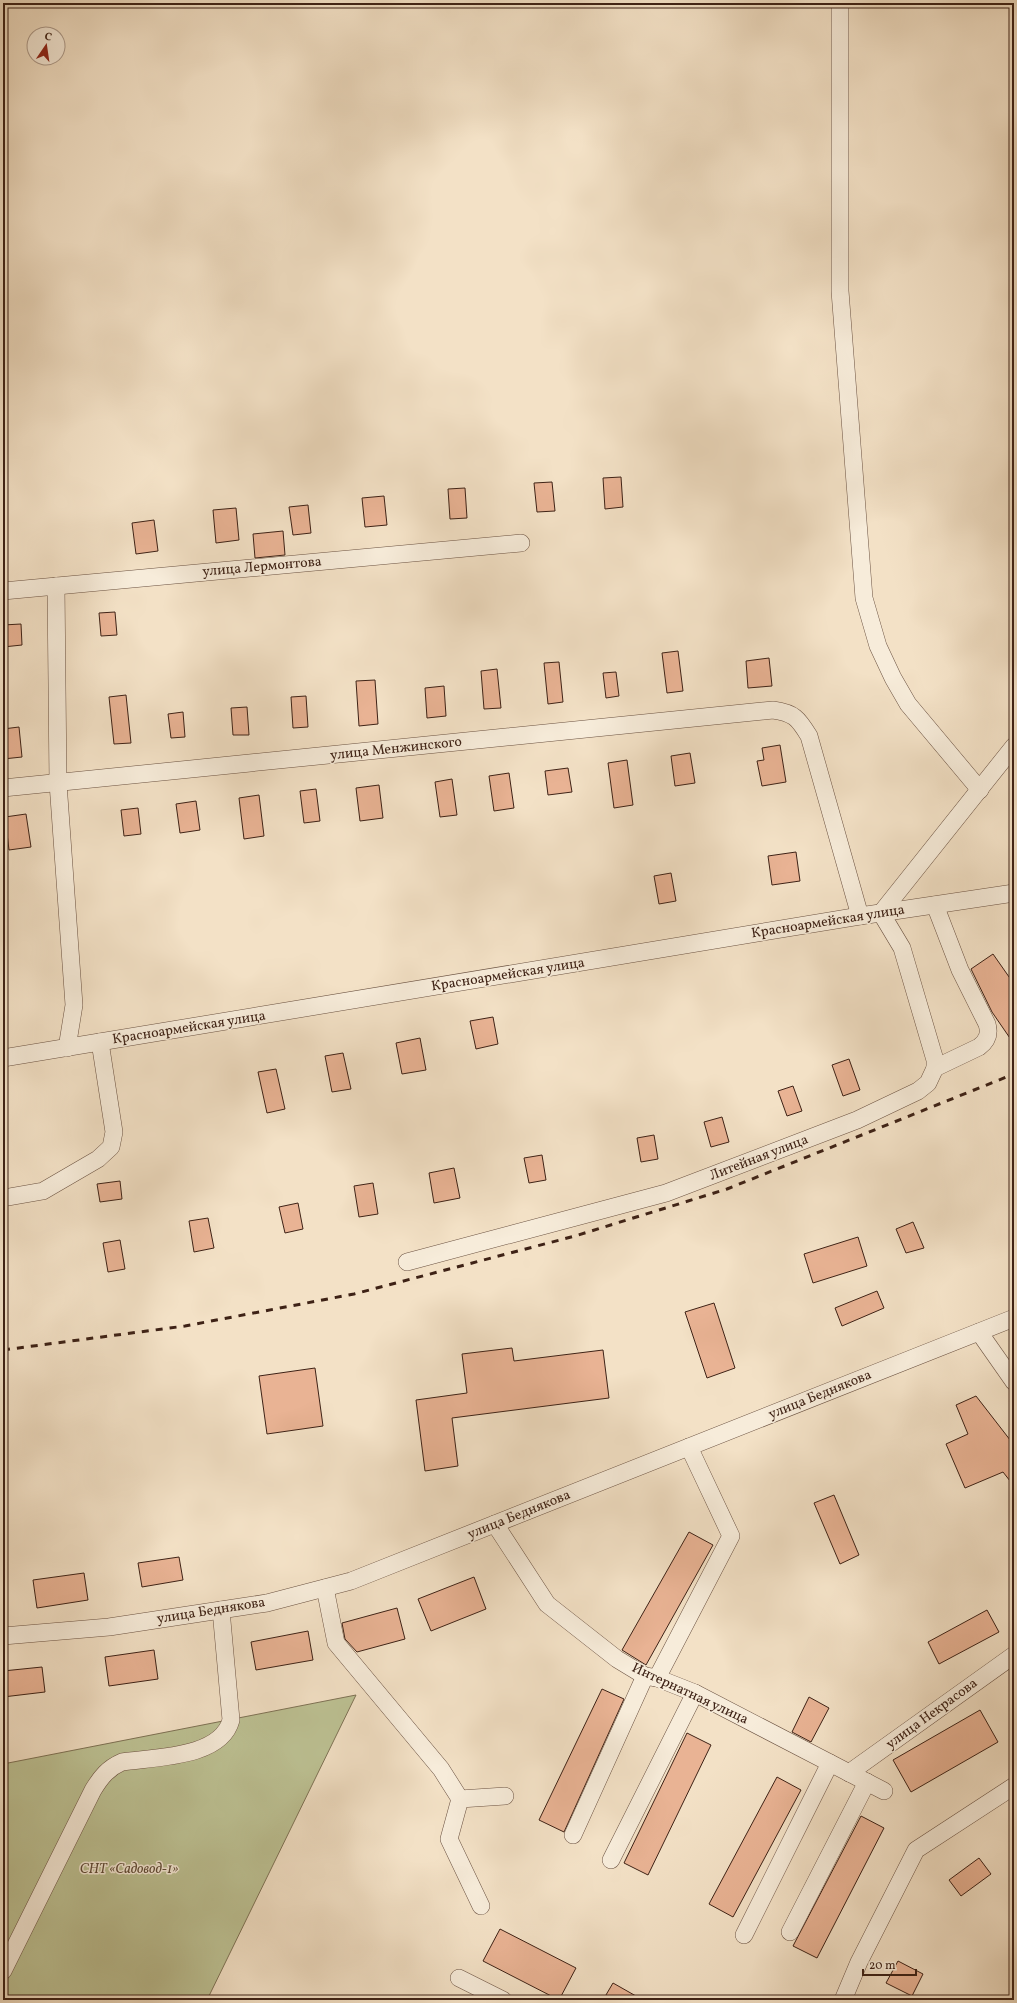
<svg xmlns="http://www.w3.org/2000/svg" width="1017" height="2003" viewBox="0 0 1017 2003" font-family="Vollkorn,serif">
<style>
.green{fill:#bdc294;stroke:#7e7255}
.building{fill:#e9b394;stroke:#3e2216}
.lines{fill:none;stroke-linecap:round;stroke-linejoin:round}
.minor-casing{stroke:#6b5242;stroke-width:18}
.minor{stroke:#f7ecda;stroke-width:17}
.rail{stroke:#3e2216;stroke-width:3;stroke-dasharray:7 7;stroke-linecap:butt}
.labels{text-anchor:middle;dominant-baseline:central;stroke-width:3;stroke-linejoin:round;paint-order:stroke}
.street-label{font-size:14px;fill:#3e2216;stroke:#f7ecda}
.park-label{font-size:14px;font-style:italic;fill:#5e4a36;stroke:#f7ecda}
</style>
<rect width="100%" height="100%" fill="#f3e1c6"/>
<filter id="stains"><feTurbulence type="fractalNoise" baseFrequency=".005" numOctaves="4"/><feColorMatrix values="0 0 0 0 .2 0 0 0 0 .09 0 0 0 0 .02 0 0 0 .5 -.17"/></filter>
<radialGradient id="worn" r=".72"><stop offset=".6" stop-color="#630" stop-opacity="0"/><stop offset="1" stop-color="#630" stop-opacity=".3"/></radialGradient>
<!-- green -->
<polygon class="green" points="356,1695 207,2000 3,2000 3,1764"/>
<!-- building -->
<g class="building">
<polygon points="621,477 623,507 605,509 603,478"/>
<polygon points="552,482 555,511 537,512 534,483"/>
<polygon points="465,488 467,518 450,519 448,489"/>
<polygon points="384,496 387,525 365,527 362,498"/>
<polygon points="308,505 311,533 293,535 289,507"/>
<polygon points="236,508 239,540 216,543 213,510"/>
<polygon points="154,520 158,551 136,554 132,523"/>
<polygon points="283,531 285,555 255,558 253,534"/>
<polygon points="115,612 117,635 101,636 99,613"/>
<polygon points="21,624 22,645 3,647 3,625"/>
<polygon points="678,651 683,691 667,693 662,653"/>
<polygon points="769,658 772,686 748,688 746,661"/>
<polygon points="559,662 563,702 548,704 544,663"/>
<polygon points="497,669 501,708 484,709 481,671"/>
<polygon points="616,672 619,696 606,698 603,673"/>
<polygon points="375,680 378,724 359,726 356,681"/>
<polygon points="444,686 446,716 427,718 425,688"/>
<polygon points="126,695 131,743 114,744 109,697"/>
<polygon points="306,696 308,727 293,728 291,697"/>
<polygon points="247,707 249,735 233,735 231,708"/>
<polygon points="183,712 185,737 171,738 168,714"/>
<polygon points="19,727 22,757 3,759 3,729"/>
<polygon points="780,745 786,782 762,786 757,761 764,760 762,748"/>
<polygon points="690,753 695,783 675,786 671,756"/>
<polygon points="627,760 633,805 614,808 608,763"/>
<polygon points="568,768 572,792 548,795 545,771"/>
<polygon points="509,773 514,808 494,811 489,776"/>
<polygon points="452,779 457,815 440,817 435,782"/>
<polygon points="379,785 383,818 360,821 356,788"/>
<polygon points="316,789 320,821 304,823 300,791"/>
<polygon points="259,795 264,836 244,839 239,798"/>
<polygon points="196,801 200,830 180,833 176,804"/>
<polygon points="138,808 141,834 124,836 121,810"/>
<polygon points="26,814 31,847 9,850 5,817"/>
<polygon points="796,852 800,881 772,885 768,856"/>
<polygon points="671,873 676,901 659,904 654,876"/>
<polygon points="993,954 1014,984 1014,1044 992,1012 971,969"/>
<polygon points="493,1017 498,1044 476,1049 470,1021"/>
<polygon points="420,1038 426,1070 402,1074 396,1043"/>
<polygon points="343,1053 351,1089 332,1092 325,1056"/>
<polygon points="849,1059 860,1090 843,1096 832,1065"/>
<polygon points="276,1069 285,1109 267,1113 258,1072"/>
<polygon points="793,1086 802,1111 787,1116 778,1091"/>
<polygon points="722,1117 729,1142 711,1147 704,1122"/>
<polygon points="654,1135 658,1159 641,1162 637,1138"/>
<polygon points="542,1155 546,1180 529,1183 524,1158"/>
<polygon points="454,1168 460,1198 434,1203 429,1173"/>
<polygon points="120,1181 122,1199 100,1202 97,1184"/>
<polygon points="373,1183 378,1214 359,1217 354,1186"/>
<polygon points="298,1203 303,1229 285,1233 279,1207"/>
<polygon points="208,1218 214,1248 194,1252 189,1221"/>
<polygon points="913,1222 924,1248 906,1253 896,1229"/>
<polygon points="858,1237 867,1266 813,1283 804,1254"/>
<polygon points="120,1240 125,1269 108,1272 103,1243"/>
<polygon points="877,1291 884,1308 842,1326 835,1308"/>
<polygon points="714,1303 735,1368 707,1378 685,1312"/>
<polygon points="512,1348 514,1361 603,1350 609,1398 452,1418 458,1466 425,1471 416,1400 467,1393 462,1354"/>
<polygon points="315,1368 323,1426 267,1434 259,1376"/>
<polygon points="976,1396 1014,1445 1014,1486 1003,1472 965,1488 946,1444 968,1434 956,1405"/>
<polygon points="834,1495 859,1555 840,1564 814,1503"/>
<polygon points="689,1532 713,1545 646,1665 622,1650"/>
<polygon points="179,1557 183,1580 142,1587 138,1563"/>
<polygon points="84,1573 88,1600 37,1608 33,1580"/>
<polygon points="474,1577 486,1609 431,1631 418,1599"/>
<polygon points="397,1608 405,1639 357,1652 345,1639 342,1623"/>
<polygon points="987,1610 999,1632 939,1664 928,1642"/>
<polygon points="308,1631 313,1660 256,1670 251,1642"/>
<polygon points="154,1650 158,1679 109,1686 105,1657"/>
<polygon points="42,1667 45,1692 3,1697 3,1671"/>
<polygon points="602,1689 624,1699 564,1832 539,1820"/>
<polygon points="809,1697 829,1708 811,1742 792,1732"/>
<polygon points="980,1710 998,1742 911,1792 893,1760"/>
<polygon points="687,1733 711,1745 648,1875 624,1863"/>
<polygon points="777,1777 801,1790 733,1917 709,1904"/>
<polygon points="861,1816 884,1828 817,1958 793,1946"/>
<polygon points="979,1858 991,1874 961,1896 949,1880"/>
<polygon points="500,1929 576,1968 559,2000 483,1961"/>
<polygon points="898,1961 923,1974 912,1996 886,1983"/>
<polygon points="613,1983 643,2000 603,2000"/>
</g>
<g class="lines">
<defs>
<g id="minor">
<polyline points="840,3 840,291 864,598 878,646 893,678 908,704 980,790"/>
<polyline points="56,586 58,783 74,1005 67,1048"/>
<polyline points="3,591 521,543"/>
<path d="M3 788 773 710C794 713 798 718 809 736L860 916"/>
<path d="M935 905 960 970 987 1024C990 1034 987 1041 979 1047L935 1068"/>
<polyline points="3,1058 860,916 1014,893"/>
<polyline points="3,1198 43,1191 98,1159 111,1147 114,1132 100,1042"/>
<polyline points="407,1262 666,1193 857,1120 918,1091 928,1083 935,1068 935,1060 902,948 881,913 1014,746"/>
<polyline points="979,1332 1014,1382"/>
<polyline points="495,1524 547,1604 617,1659 645,1676 657,1678 695,1693 884,1791"/>
<polyline points="325,1588 336,1643 441,1769 460,1799 449,1839 481,1906"/>
<polyline points="3,1636 109,1627 267,1603 351,1581 1014,1318"/>
<polyline points="657,1678 731,1536 689,1447"/>
<polyline points="849,1773 1014,1655"/>
<polyline points="460,1799 505,1796"/>
<polyline points="573,1835 645,1676"/>
<polyline points="611,1860 695,1693"/>
<polyline points="790,1932 867,1782"/>
<polyline points="744,1935 830,1763"/>
<path d="M3 1971 93 1790C101 1777 108 1768 122 1762 155 1757 221 1758 231 1720L221 1610"/>
<polyline points="459,1978 503,2000"/>
<polyline points="843,2000 859,1962 916,1850 1014,1786"/>
</g>
</defs>
<!-- minor casing -->
<use href="#minor" class="minor-casing"/>
<!-- minor -->
<use href="#minor" class="minor"/>
<!-- rail -->
<polyline class="rail" points="3,1350 185,1326 354,1294 575,1236 727,1189 1014,1074"/>
</g>
<g class="labels">
<!-- street labels -->
<g class="street-label">
<text transform="translate(262 567) rotate(-5)">улица Лермонтова</text>
<text transform="translate(396 749) rotate(-6)">улица Менжинского</text>
<text transform="translate(828 922) rotate(-9)">Красноармейская улица</text>
<text transform="translate(508 975) rotate(-9)">Красноармейская улица</text>
<text transform="translate(189 1028) rotate(-9)">Красноармейская улица</text>
<text transform="translate(759 1158) rotate(-21)">Литейная улица</text>
<text transform="translate(820 1395) rotate(-22)">улица Беднякова</text>
<text transform="translate(519 1515) rotate(-22)">улица Беднякова</text>
<text transform="translate(211 1611) rotate(-9)">улица Беднякова</text>
<text transform="translate(690 1694) rotate(25)">Интернатная улица</text>
<text transform="translate(932 1714) rotate(-36)">улица Некрасова</text>
</g>
<!-- park labels -->
<g class="park-label">
<text x="129" y="1869">СНТ «Садовод-1»</text>
</g>
</g>
<!-- margin -->
<rect width="1017" height="2003" fill="none" stroke="#f3e1c6" stroke-width="16"/>
<rect x="4" y="4" width="1009" height="1995" fill="none" stroke="#3e2216" stroke-width="2"/>
<rect x="8" y="8" width="1001" height="1987" fill="none" stroke="#3e2216"/>
<!-- north arrow -->
<g transform="translate(46 46) rotate(13)"><circle r="19" fill="#f7ecda" stroke="#ad9b8c"/>
<path d="M0-3L7 15L0 10L-7 15Z" fill="#8f2418"/>
<text y="-6" font-size="11" font-weight="bold" text-anchor="middle" fill="#3e2216">С</text>
</g>
<!-- scale -->
<path d="M863 1969v6h53v-6" fill="none" stroke="#3e2216" stroke-width="2"/>
<text x="869" y="1969" font-size="12" fill="#3e2216" stroke="#f7ecda" stroke-width="3" paint-order="stroke">20 m</text>
<rect width="100%" height="100%" filter="url(#stains)"/>
<rect width="100%" height="100%" fill="url(#worn)"/>
</svg>
